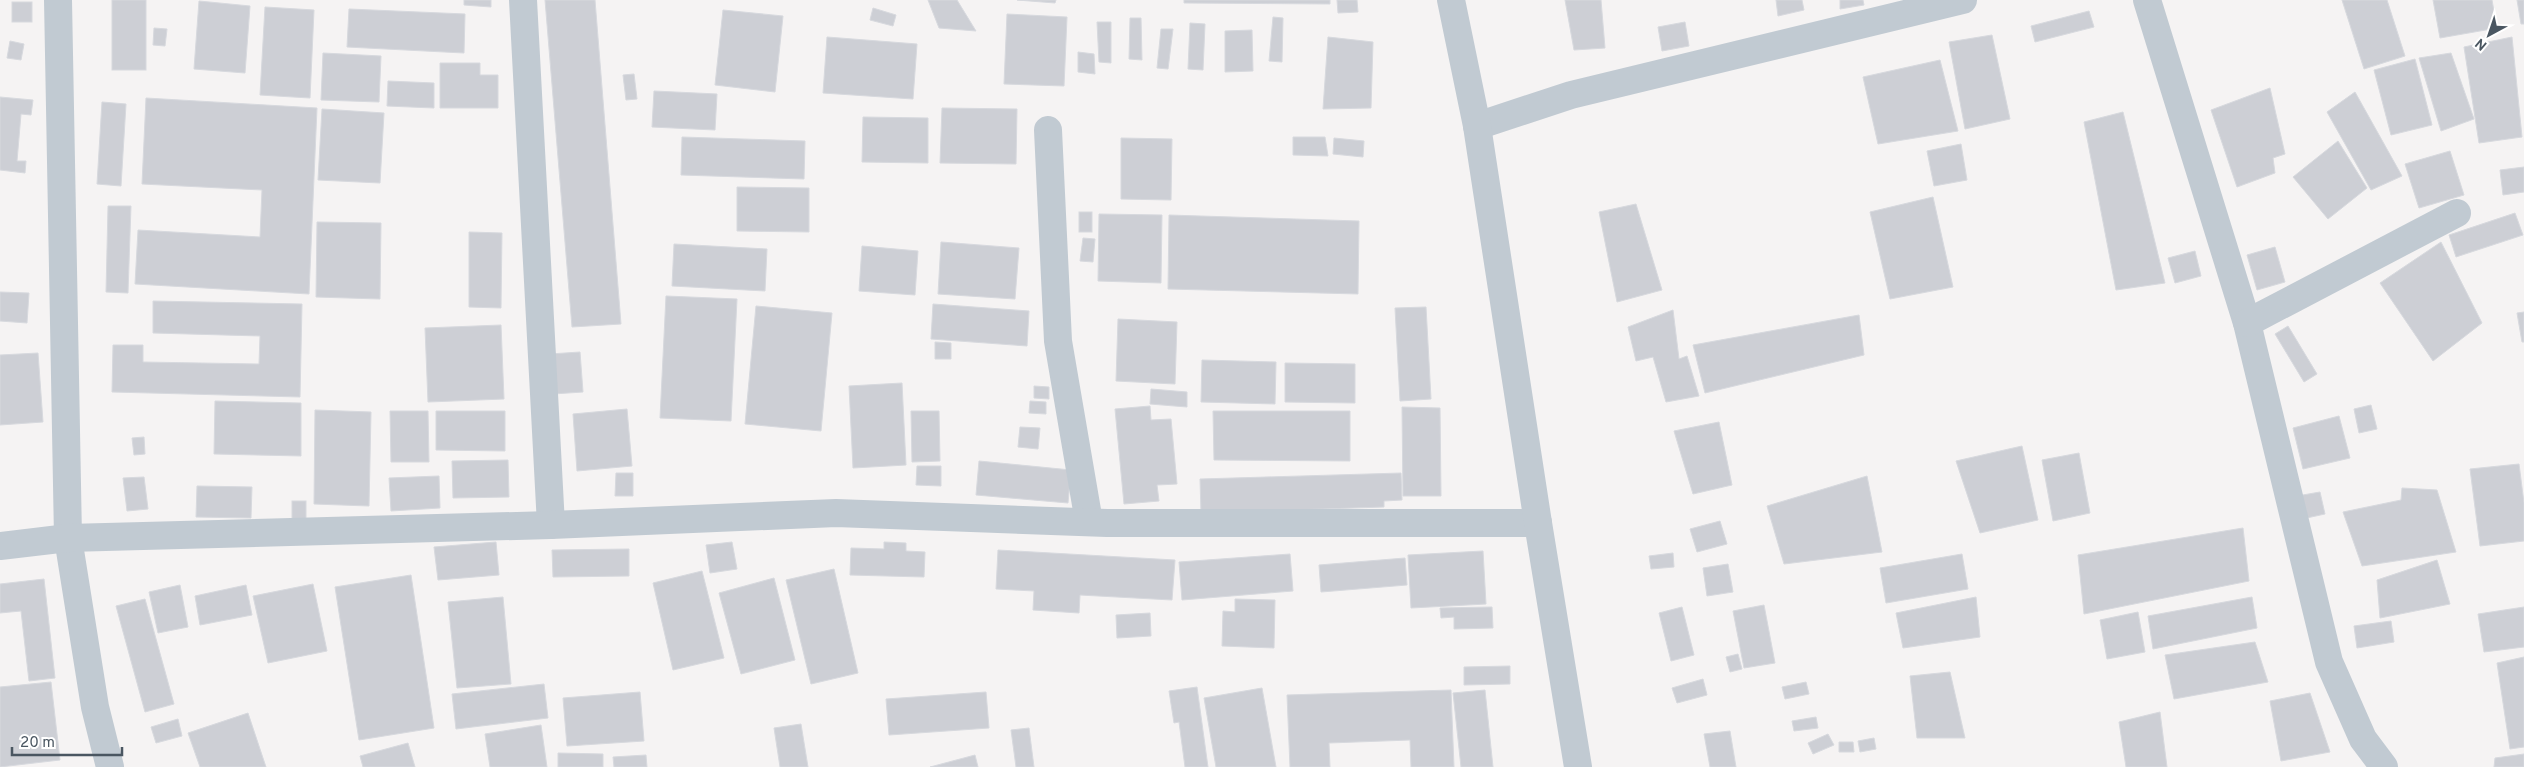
<svg xmlns="http://www.w3.org/2000/svg" width="2524" height="767" viewBox="0 0 2524 767" font-family="Overpass,sans-serif">
<style>
.building{fill:#cdcfd5;stroke:#d7d9de}
.lines{fill:none;stroke-linecap:round;stroke-linejoin:round}
.minor{stroke:#c1cad2;stroke-width:28}
.tertiary{stroke:#c1cad2;stroke-width:28}
</style>
<rect width="100%" height="100%" fill="#f5f3f3"/>
<!-- building -->
<g class="building">
<rect x="112" y="0" width="34" height="70"/>
<polygon points="464,0 491,0 491,7 464,5"/>
<polygon points="545,0 595,0 621,324 572,327"/>
<polygon points="928,0 957,0 976,31 939,28"/>
<polygon points="1017,0 1056,0 1055,3"/>
<polygon points="1184,0 1330,0 1330,4 1184,3"/>
<polygon points="1337,0 1357,0 1358,12 1338,13"/>
<polygon points="1565,0 1601,0 1605,48 1574,50"/>
<polygon points="1776,0 1802,0 1804,10 1778,16"/>
<polygon points="1840,0 1863,0 1864,5 1840,9"/>
<polygon points="2342,0 2387,0 2405,56 2364,69"/>
<polygon points="2433,0 2492,0 2497,28 2440,38"/>
<polygon points="2517,0 2524,0 2524,24 2521,24"/>
<polygon points="199,1 250,6 245,73 194,69"/>
<rect x="12" y="2" width="20" height="20"/>
<polygon points="265,7 314,10 310,98 260,95"/>
<polygon points="873,8 896,15 893,26 870,20"/>
<polygon points="349,9 465,14 464,53 347,47"/>
<polygon points="723,10 783,16 775,92 715,85"/>
<polygon points="2089,11 2094,27 2035,42 2031,26"/>
<polygon points="1007,14 1067,17 1064,86 1004,84"/>
<polygon points="1273,17 1283,18 1282,62 1269,61"/>
<polygon points="1130,18 1141,18 1142,60 1129,59"/>
<polygon points="1097,22 1111,22 1111,63 1099,62"/>
<polygon points="1685,22 1689,46 1662,51 1658,27"/>
<polygon points="1190,23 1205,24 1203,70 1188,69"/>
<polygon points="154,28 167,29 165,46 153,45"/>
<polygon points="1161,29 1173,29 1168,69 1157,68"/>
<polygon points="1252,30 1253,71 1225,72 1225,31"/>
<polygon points="1992,35 2010,119 1965,129 1949,42"/>
<polygon points="827,37 917,44 913,99 823,93"/>
<polygon points="1328,37 1373,42 1371,108 1323,109"/>
<polygon points="2512,37 2522,137 2479,143 2464,47"/>
<polygon points="10,41 24,44 21,60 7,58"/>
<polygon points="1078,52 1094,54 1095,74 1078,72"/>
<polygon points="323,53 381,56 379,102 321,100"/>
<polygon points="2451,53 2474,119 2441,131 2419,58"/>
<polygon points="2415,59 2432,125 2391,135 2374,70"/>
<polygon points="1940,60 1958,131 1878,144 1863,77"/>
<polygon points="440,63 480,63 480,75 498,75 498,108 440,108"/>
<polygon points="634,74 637,99 626,100 623,75"/>
<polygon points="388,81 434,83 434,108 387,106"/>
<polygon points="2270,88 2285,154 2273,158 2275,173 2237,187 2211,110"/>
<polygon points="654,91 717,94 715,130 652,127"/>
<polygon points="2355,92 2402,176 2371,190 2327,112"/>
<polygon points="0,97 33,100 31,115 21,114 17,161 26,161 25,173 0,170"/>
<polygon points="146,98 317,108 309,294 135,284 138,230 260,237 262,190 142,184"/>
<polygon points="102,102 126,104 121,186 97,184"/>
<polygon points="942,108 1017,109 1016,164 940,163"/>
<polygon points="322,109 384,113 380,183 318,180"/>
<polygon points="2123,112 2165,283 2116,290 2084,122"/>
<polygon points="863,117 928,118 928,163 862,162"/>
<polygon points="682,137 805,141 804,179 681,175"/>
<polygon points="1293,137 1325,137 1328,156 1293,155"/>
<polygon points="1121,138 1172,139 1171,200 1121,199"/>
<polygon points="1334,138 1364,141 1363,157 1333,154"/>
<polygon points="2338,141 2367,188 2328,219 2293,177"/>
<polygon points="1961,144 1967,180 1934,186 1927,151"/>
<polygon points="2450,151 2464,195 2419,208 2405,164"/>
<polygon points="2524,167 2524,192 2503,195 2500,170"/>
<polygon points="737,187 809,188 809,232 737,231"/>
<polygon points="1933,197 1953,287 1890,299 1870,212"/>
<polygon points="1636,204 1662,290 1617,302 1599,212"/>
<polygon points="108,206 131,206 128,293 106,292"/>
<rect x="1079" y="212" width="13" height="20"/>
<polygon points="2515,213 2523,235 2456,257 2449,235"/>
<polygon points="1099,214 1162,215 1161,283 1098,281"/>
<polygon points="1169,215 1359,221 1358,294 1168,289"/>
<polygon points="317,222 381,223 380,299 316,297"/>
<polygon points="469,232 502,233 501,308 469,307"/>
<polygon points="1083,238 1095,239 1093,262 1080,261"/>
<polygon points="941,242 1019,248 1015,299 938,294"/>
<polygon points="2441,242 2482,323 2433,361 2380,283"/>
<polygon points="674,244 767,249 765,291 672,286"/>
<polygon points="862,246 918,251 915,295 859,291"/>
<polygon points="2275,247 2285,282 2257,290 2247,255"/>
<polygon points="2195,251 2201,276 2175,283 2168,258"/>
<polygon points="0,292 29,293 27,323 0,321"/>
<polygon points="666,296 737,299 731,421 660,418"/>
<polygon points="153,301 302,304 300,397 112,392 113,345 143,345 143,362 259,364 260,336 153,333"/>
<polygon points="933,304 1029,311 1027,346 931,339"/>
<polygon points="756,306 832,313 821,431 745,424"/>
<polygon points="1426,307 1431,399 1400,401 1395,308"/>
<polygon points="1673,310 1679,359 1687,356 1699,396 1666,402 1653,357 1636,361 1628,327"/>
<polygon points="2524,312 2524,342 2522,342 2517,313"/>
<polygon points="1859,315 1864,355 1705,393 1693,345"/>
<polygon points="1118,319 1177,322 1175,384 1116,381"/>
<polygon points="501,325 504,399 428,402 425,328"/>
<polygon points="2288,326 2317,374 2304,382 2275,334"/>
<polygon points="935,342 951,343 951,359 935,359"/>
<polygon points="580,352 583,392 553,394 550,354"/>
<polygon points="38,353 43,422 0,425 0,355"/>
<polygon points="1202,360 1276,362 1275,404 1201,402"/>
<polygon points="1285,363 1355,364 1355,403 1285,402"/>
<polygon points="902,383 906,465 853,468 849,386"/>
<polygon points="1034,386 1049,387 1049,399 1034,398"/>
<polygon points="1151,389 1187,392 1187,407 1150,404"/>
<polygon points="215,401 301,403 301,456 214,454"/>
<polygon points="1030,401 1046,402 1046,414 1029,413"/>
<polygon points="2371,405 2377,429 2359,433 2354,409"/>
<polygon points="1150,406 1151,420 1171,419 1177,484 1157,485 1159,501 1124,504 1115,409"/>
<polygon points="1402,407 1440,408 1441,496 1403,496"/>
<polygon points="627,409 632,466 577,471 573,414"/>
<polygon points="315,410 371,412 369,506 314,504"/>
<polygon points="390,411 428,411 429,462 391,462"/>
<polygon points="436,411 505,411 505,451 436,450"/>
<polygon points="911,411 939,411 940,461 912,462"/>
<polygon points="1213,411 1350,411 1350,461 1214,460"/>
<polygon points="2339,416 2350,458 2303,469 2293,428"/>
<polygon points="1719,422 1732,485 1693,494 1674,431"/>
<polygon points="1020,427 1040,428 1038,449 1018,447"/>
<polygon points="144,437 145,454 134,455 132,438"/>
<polygon points="2022,446 2038,520 1980,533 1956,461"/>
<polygon points="2079,453 2090,513 2053,521 2042,460"/>
<polygon points="508,460 509,497 453,498 452,461"/>
<polygon points="979,461 1071,470 1068,503 976,495"/>
<polygon points="2519,464 2524,503 2524,541 2480,546 2470,469"/>
<polygon points="917,466 941,466 941,486 916,485"/>
<polygon points="616,473 633,473 633,496 615,496"/>
<polygon points="1401,473 1402,500 1384,501 1384,507 1201,513 1200,479"/>
<polygon points="439,476 440,508 391,511 389,478"/>
<polygon points="1867,476 1882,552 1784,564 1767,506"/>
<polygon points="144,477 148,509 127,511 123,478"/>
<polygon points="197,486 252,487 251,518 196,517"/>
<polygon points="2402,488 2437,490 2456,552 2362,566 2343,512 2401,500"/>
<polygon points="2320,492 2325,514 2302,519 2297,496"/>
<rect x="292" y="501" width="14" height="18"/>
<polygon points="1720,521 1727,544 1697,552 1690,529"/>
<polygon points="2243,528 2249,581 2084,614 2078,555"/>
<polygon points="496,542 499,575 438,580 434,547"/>
<polygon points="732,542 737,569 710,573 706,545"/>
<polygon points="884,542 906,543 906,551 925,552 924,577 850,575 851,548 884,549"/>
<polygon points="629,549 629,576 553,577 552,550"/>
<polygon points="998,550 1175,560 1172,600 1080,595 1079,613 1033,610 1034,591 996,589"/>
<polygon points="1483,551 1486,604 1411,608 1408,555"/>
<polygon points="1673,553 1674,567 1651,569 1649,556"/>
<polygon points="1290,554 1293,591 1182,600 1179,562"/>
<polygon points="1962,554 1968,589 1886,603 1880,568"/>
<polygon points="1405,558 1407,585 1321,592 1319,565"/>
<polygon points="2437,560 2450,604 2380,618 2377,580"/>
<polygon points="1728,564 1733,592 1707,596 1703,568"/>
<polygon points="834,569 858,673 811,684 786,580"/>
<polygon points="702,571 724,658 673,670 653,583"/>
<polygon points="411,575 434,728 359,740 335,587"/>
<polygon points="774,578 795,660 741,674 719,593"/>
<polygon points="44,579 55,678 29,681 21,611 0,613 0,584"/>
<polygon points="313,584 327,651 268,663 253,596"/>
<polygon points="180,585 188,627 158,633 149,592"/>
<polygon points="246,585 252,615 200,625 195,596"/>
<polygon points="503,597 511,684 457,688 448,602"/>
<polygon points="1976,597 1980,637 1903,648 1896,613"/>
<polygon points="2252,597 2257,628 2153,649 2148,616"/>
<polygon points="145,599 174,704 145,712 116,606"/>
<polygon points="1235,599 1275,600 1274,648 1222,646 1223,611 1235,612"/>
<polygon points="1764,605 1775,663 1744,668 1733,611"/>
<polygon points="1492,607 1493,628 1454,629 1454,617 1441,618 1440,608"/>
<polygon points="1682,607 1694,655 1671,661 1659,613"/>
<polygon points="2524,607 2524,647 2484,652 2478,614"/>
<polygon points="2138,612 2145,652 2107,659 2100,620"/>
<polygon points="1150,613 1151,636 1117,638 1116,615"/>
<polygon points="2391,621 2394,642 2357,648 2354,626"/>
<polygon points="2255,642 2268,682 2174,699 2165,655"/>
<polygon points="1738,654 1742,669 1730,672 1726,657"/>
<polygon points="2524,657 2524,747 2510,749 2497,663"/>
<polygon points="1510,666 1510,684 1464,685 1464,667"/>
<polygon points="1950,672 1965,738 1917,738 1910,676"/>
<polygon points="1703,679 1707,695 1677,703 1672,688"/>
<polygon points="51,682 60,760 0,767 0,687"/>
<polygon points="1806,682 1809,694 1785,699 1782,687"/>
<polygon points="544,684 548,718 456,729 452,694"/>
<polygon points="1197,687 1208,767 1185,767 1179,722 1174,723 1169,691"/>
<polygon points="1262,688 1276,767 1216,767 1204,698"/>
<polygon points="1451,690 1454,767 1411,767 1410,740 1329,743 1330,767 1290,767 1287,695"/>
<polygon points="1485,690 1493,767 1461,767 1453,693"/>
<polygon points="640,692 644,741 567,746 563,698"/>
<polygon points="986,692 989,728 889,735 886,699"/>
<polygon points="2310,693 2330,752 2281,761 2270,701"/>
<polygon points="2160,712 2167,767 2126,767 2119,722"/>
<polygon points="248,713 266,767 200,767 188,733"/>
<polygon points="1816,717 1818,728 1794,731 1792,721"/>
<polygon points="178,719 182,736 156,743 151,727"/>
<polygon points="801,724 808,767 780,767 774,728"/>
<polygon points="541,725 547,767 490,767 485,734"/>
<polygon points="1029,728 1034,767 1016,767 1011,730"/>
<polygon points="1730,731 1736,767 1710,767 1704,734"/>
<polygon points="1828,734 1834,745 1813,754 1808,743"/>
<polygon points="1874,738 1876,749 1860,752 1858,741"/>
<polygon points="1839,742 1853,742 1854,752 1839,752"/>
<polygon points="408,743 415,767 363,767 360,756"/>
<polygon points="558,753 603,754 603,767 558,767"/>
<polygon points="2524,754 2524,767 2494,767 2495,758"/>
<polygon points="646,755 647,767 614,767 613,757"/>
<polygon points="975,755 978,767 930,767"/>
</g>
<g class="lines">
<!-- minor -->
<g class="minor">
<polyline points="58,0 68,538 95,707 110,767"/>
<polyline points="523,0 551,525"/>
<polyline points="2147,0 2247,323 2329,662 2363,739 2384,767"/>
<polyline points="1477,126 1571,95 1963,0"/>
<polyline points="1048,130 1058,341 1089,522"/>
<polyline points="2247,323 2457,213"/>
<polyline points="0,546 68,538 551,525 836,513 1107,523 1538,523"/>
</g>
<!-- tertiary -->
<polyline class="tertiary" points="1451,0 1477,126 1538,523 1578,767"/>
</g>
<!-- north arrow -->
<g transform="translate(2489 35) rotate(220)" stroke="#ffffff" stroke-width="4" paint-order="stroke">
<path d="M0-4L9 19L0 12L-9 19Z" fill="#4a5661"/>
<text y="-8" font-size="14" font-weight="bold" text-anchor="middle" fill="#4a5661">N</text>
</g>
<!-- scale -->
<path d="M12 747v8h110v-8" fill="none" stroke="#4a5661" stroke-width="2.5"/>
<text x="20" y="747" font-size="15" fill="#4a5661" stroke="#ffffff" stroke-width="4" paint-order="stroke">20 m</text>
</svg>
